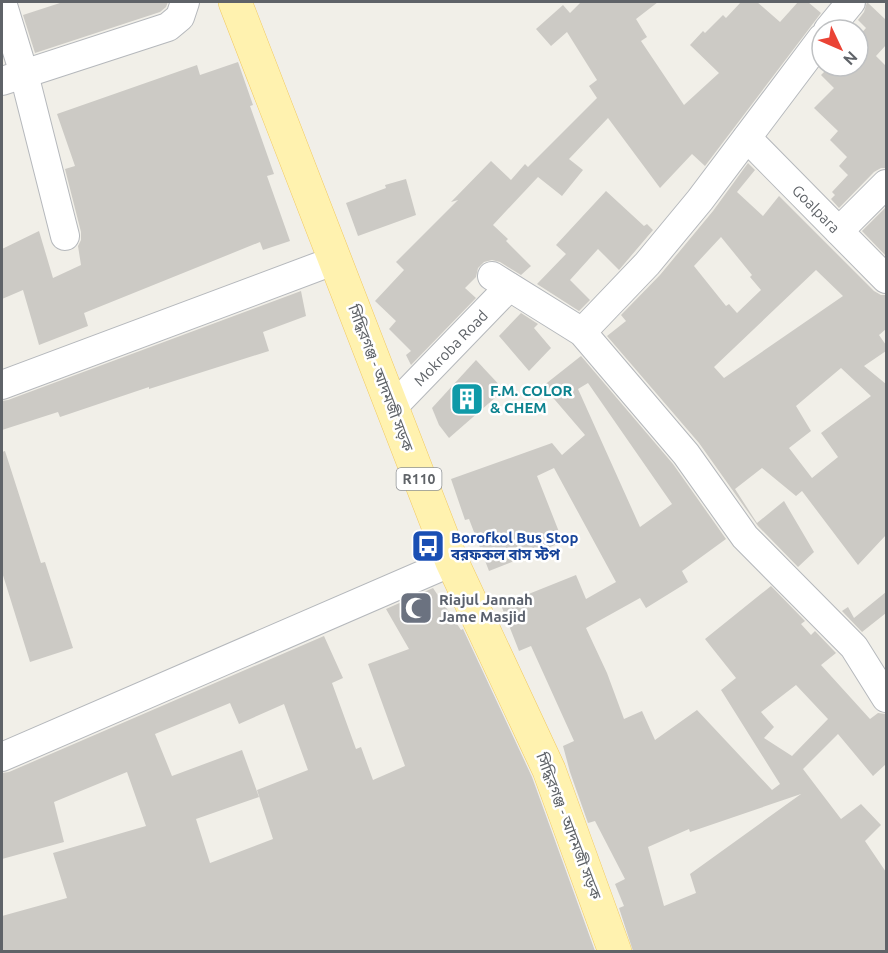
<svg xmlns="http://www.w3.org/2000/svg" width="888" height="953" viewBox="0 0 888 953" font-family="Ubuntu,'Noto Sans Bengali',sans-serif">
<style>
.building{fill:#cccac5;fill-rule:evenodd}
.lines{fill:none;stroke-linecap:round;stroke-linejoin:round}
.minor-casing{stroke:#b5b8bc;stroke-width:30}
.major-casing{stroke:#f2c960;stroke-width:34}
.minor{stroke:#fff;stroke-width:28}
.major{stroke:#fff2af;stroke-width:33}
.labels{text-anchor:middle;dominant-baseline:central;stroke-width:5;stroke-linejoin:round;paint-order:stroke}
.shield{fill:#fff;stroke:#8f9295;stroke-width:1.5}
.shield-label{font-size:14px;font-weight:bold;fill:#5f6368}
.street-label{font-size:15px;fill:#5f6368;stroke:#fff}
.culture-label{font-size:15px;font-weight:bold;fill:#0d838f;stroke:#fff;text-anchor:start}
.transit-label{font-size:15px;font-weight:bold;fill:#164399;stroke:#fff;text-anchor:start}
.worship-label{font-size:15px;font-weight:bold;fill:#5b616d;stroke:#fff;text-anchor:start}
</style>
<rect width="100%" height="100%" fill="#f1efe8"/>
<!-- building -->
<g class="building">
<polygon points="63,2 168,2 166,7 160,12 35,53 23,15"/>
<polygon points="581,2 658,2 636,19 647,37 641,41 684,105 719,73 690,45 703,31 705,33 723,15 726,18 741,2 757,2 780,22 798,2 808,2 821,13 705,166 692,154 660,188 608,118 569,159 583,170 562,196 538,177 493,225 508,239 506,241 531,266 521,275 500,262 492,260 484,262 478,268 476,277 465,288 476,298 411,365 406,355 411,351 389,329 396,321 375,301 404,270 396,262 458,200 451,202 491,161 511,180 525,164 528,167 597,98 589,86 597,80 567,32 551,46 536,29 563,5 570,13"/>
<polygon points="867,2 886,20 886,45 876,56 886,66 886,168 881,168 874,172 839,208 831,199 835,195 832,192 848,175 839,166 847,157 830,140 838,131 814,108 834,88 821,75 830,66 858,66 858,37 866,28 858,20 864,12"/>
<polygon points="238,62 253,105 250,106 274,174 267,176 290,241 263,250 260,242 84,313 88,326 39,345 23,290 2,299 2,249 39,231 53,278 81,265 78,246 81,240 81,232 65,169 75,166 57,114 197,65 200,75"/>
<path d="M748 163 755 170 737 192 763 216 779 196 874 291 881 295H886V329L879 335 886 345V351L864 366 886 384V535L858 565 802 491 796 496 762 468 735 489 757 523 784 501 814 552 798 567 758 526 699 443 607 336 626 321 621 315 660 275 713 211ZM721 237 752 275 750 277 761 290 737 313 729 304 726 306 694 266ZM816 270 843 296 724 378 714 367ZM841 368 871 396 821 433 838 457 812 478 789 448 811 431 796 406Z"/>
<polygon points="406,179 416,215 358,236 346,203 386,188 385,185"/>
<polygon points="606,191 644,226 647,224 653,230 619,270 598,249 570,280 590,300 579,311 537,284 566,254 556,245"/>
<polygon points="886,207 886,256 862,231"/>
<polygon points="301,291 306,316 263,332 269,351 149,389 149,387 60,417 58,412 2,430 2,401 8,400"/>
<polygon points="521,313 538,324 534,328 551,348 529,371 499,336"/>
<path d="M581 356 673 464 726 539 682 571 688 582 646 608 640 598 586 628 607 673 624 719 642 711 655 740 697 710 772 790 780 784 721 690 736 678 705 639 771 586 805 621 801 624 811 635 815 631 836 653 821 665 870 719 878 713 886 714V764L873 776 838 734 803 769 841 819 861 804 881 825 865 841 886 872V951H633L619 908 624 906 615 884 625 879 595 821 588 823 570 772 563 746 574 741 531 646 519 651 501 605 576 575 586 599 616 582 554 468 537 476 563 542 489 571 469 519 465 520 451 479 552 443 562 455 585 435 543 386ZM588 383 672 504 640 527 578 389ZM796 685 828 719 792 756 764 738 774 727 761 712ZM801 794 690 874 696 893 664 906 648 847 689 829 690 832Z"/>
<polygon points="476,360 504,390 449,438 439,425 432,408"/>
<polygon points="5,451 41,563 45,562 73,648 30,662 2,572 2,452"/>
<path d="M433 588 461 630 463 629 532 777 595 951H2V916L67 898 53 853 146 826 127 772 54 802 64 842 2 859V773L9 772 324 636 343 678 332 683 356 749 361 747 373 780 405 766 368 664 409 649 386 609ZM230 703 239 724 284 704 308 770 257 790 273 839 210 863 196 819 259 797 242 750 172 776 155 734Z"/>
<polygon points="886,592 886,613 862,632 842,611 848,607 854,618"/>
</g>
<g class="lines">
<defs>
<g id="minor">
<polyline points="2,2 24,74 65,236"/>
<polyline points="828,30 851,2"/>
<polyline points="2,81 168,27 180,17 185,2"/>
<path id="s1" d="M747 138 886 279"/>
<polyline points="839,231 886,184"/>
<polyline points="492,276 582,332 686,454 745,537 854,647 886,698"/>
<polyline points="582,332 647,264 700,200 822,38"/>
<polyline points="2,385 336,260"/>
<path id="s2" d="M392 408 509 287"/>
<polyline points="2,757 452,562"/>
</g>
<polyline id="major" points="235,2 452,562 549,770 615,952"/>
</defs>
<!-- minor casing -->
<use href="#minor" class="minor-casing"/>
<!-- major casing -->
<use href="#major" class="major-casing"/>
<!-- minor -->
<use href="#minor" class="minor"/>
<!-- major -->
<use href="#major" class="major"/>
</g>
<!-- icons -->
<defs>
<symbol id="building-square" viewBox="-11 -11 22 22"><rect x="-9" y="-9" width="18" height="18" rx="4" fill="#0f9aa8" stroke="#fff"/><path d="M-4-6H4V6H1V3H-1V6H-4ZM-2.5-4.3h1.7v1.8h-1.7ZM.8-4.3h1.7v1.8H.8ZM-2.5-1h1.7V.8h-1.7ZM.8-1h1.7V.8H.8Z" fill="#fff"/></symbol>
<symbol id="bus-square" viewBox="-11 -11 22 22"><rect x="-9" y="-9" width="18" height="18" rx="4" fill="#1a4fb4" stroke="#fff"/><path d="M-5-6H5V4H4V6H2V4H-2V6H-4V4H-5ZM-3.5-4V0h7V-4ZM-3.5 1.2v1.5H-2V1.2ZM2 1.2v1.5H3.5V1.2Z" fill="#fff"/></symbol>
<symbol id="mosque-square" viewBox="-11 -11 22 22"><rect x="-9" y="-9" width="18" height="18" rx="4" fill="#6b7280" stroke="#fff"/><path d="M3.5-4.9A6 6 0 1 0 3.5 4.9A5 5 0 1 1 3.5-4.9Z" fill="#fff"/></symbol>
</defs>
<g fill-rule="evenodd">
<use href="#building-square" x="448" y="380" width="38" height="38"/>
<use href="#bus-square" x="409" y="527" width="38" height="38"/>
<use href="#mosque-square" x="397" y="589" width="38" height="38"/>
</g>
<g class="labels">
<!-- shield labels -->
<rect class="shield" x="396.5" y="468" width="45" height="22" rx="4.5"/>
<g class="shield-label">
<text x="419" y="479">R110</text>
</g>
<!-- street labels -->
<g class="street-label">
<text stroke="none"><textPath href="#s1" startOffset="99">Goalpara</textPath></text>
<text stroke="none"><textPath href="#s2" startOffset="84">Mokroba Road</textPath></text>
<text transform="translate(381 378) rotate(69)">সিদ্ধিরগঞ্জ - আদমজী সড়ক</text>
<text transform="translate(569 826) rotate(69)">সিদ্ধিরগঞ্জ - আদমজী সড়ক</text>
</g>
<!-- culture labels -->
<g class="culture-label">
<text x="490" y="390">F.M. COLOR<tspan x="490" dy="17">&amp; CHEM</tspan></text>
</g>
<!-- transit labels -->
<g class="transit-label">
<text x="451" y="537">Borofkol Bus Stop<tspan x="451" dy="17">বরফকল বাস স্টপ</tspan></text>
</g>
<!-- worship labels -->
<g class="worship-label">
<text x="439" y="599">Riajul Jannah<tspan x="439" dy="17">Jame Masjid</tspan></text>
</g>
</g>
<!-- border -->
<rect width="888" height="953" fill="none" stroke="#5f6368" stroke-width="6"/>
<!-- north arrow -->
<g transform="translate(840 48) rotate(134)"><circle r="28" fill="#ffffff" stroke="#bfc1c3" stroke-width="1.5"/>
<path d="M0-4.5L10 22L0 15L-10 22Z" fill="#ea4335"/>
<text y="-9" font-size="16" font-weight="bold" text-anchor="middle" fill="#5f6368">N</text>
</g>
</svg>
